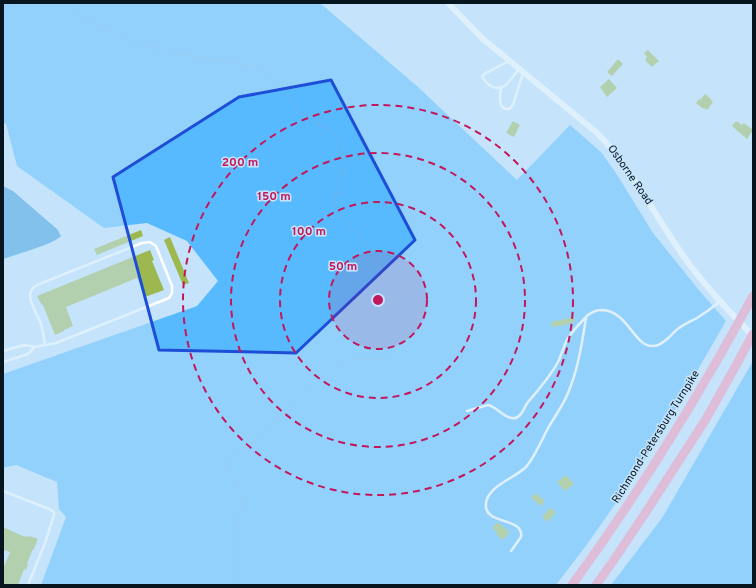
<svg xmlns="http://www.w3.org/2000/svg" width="756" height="588" viewBox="0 0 756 588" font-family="Overpass,sans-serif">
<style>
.forest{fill:#58bafe}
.water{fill:#3198da}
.building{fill:#9eb850}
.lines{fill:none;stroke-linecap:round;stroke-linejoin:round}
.path{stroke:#8ba4b8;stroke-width:1;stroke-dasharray:2 3;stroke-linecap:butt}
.service{stroke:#fff;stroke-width:2.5}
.tertiary{stroke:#fff;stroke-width:6}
.motorway{stroke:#fc8fb0;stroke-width:9}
.marked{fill:none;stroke:#1d4ed8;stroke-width:3;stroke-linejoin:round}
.ring{fill:none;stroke:#c2185b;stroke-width:2;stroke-dasharray:7 5}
.labels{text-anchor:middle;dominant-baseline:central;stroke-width:3;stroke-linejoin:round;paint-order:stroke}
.street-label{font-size:11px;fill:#07151f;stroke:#c5e4fc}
.centre{fill:#c2185b;stroke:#c5e4fc;stroke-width:2}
.ring-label{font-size:12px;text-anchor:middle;font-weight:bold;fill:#c2185b;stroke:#c5e4fc;stroke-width:3;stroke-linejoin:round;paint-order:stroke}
</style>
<rect width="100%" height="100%" fill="#c5e4fc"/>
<!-- forest -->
<g class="forest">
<polygon points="3,3 320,3 418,87 517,180 570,125 601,152 616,173 653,233 698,289 726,321 663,430 626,489 585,547 556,585 41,585 66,517 59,509 57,482 16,465 11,466 3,468 3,374 197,306 218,281 187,241 147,223 104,228 17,166 6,124 3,123"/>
<polygon points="753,361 753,585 611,585 662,518"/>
</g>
<!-- water -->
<path class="water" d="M3 186 13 191 58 230 61 236C52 245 17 254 3 259Z"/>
<!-- building -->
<g class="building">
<polygon points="648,50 659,61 652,67 645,60 647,57 644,53"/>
<polygon points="618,59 623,64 612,76 607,72"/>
<polygon points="609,79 617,88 607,97 600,87"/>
<polygon points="705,94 711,99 711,100 713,102 707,110 704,108 703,109 696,103 699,99 700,100"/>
<polygon points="513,121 520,125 514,137 506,133"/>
<polygon points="736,121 742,125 744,123 753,130 747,139 732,126"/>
<polygon points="141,230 143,236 97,255 94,249"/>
<polygon points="170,237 189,283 183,285 164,240"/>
<polygon points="150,250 154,260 152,261 164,290 145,297 137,278 66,307 73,326 64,330 64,331 55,335 43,305 42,305 37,296"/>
<polygon points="574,317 575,322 570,323 570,324 552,327 551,322"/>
<polygon points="566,475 574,484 565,491 557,482"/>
<polygon points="535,493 545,501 541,506 531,498"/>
<polygon points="550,508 556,512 548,522 542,517"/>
<polygon points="497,522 510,532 503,540 496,534 497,532 492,528"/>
<polygon points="3,527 25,537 26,536 29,537 30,536 38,539 34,549 32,551 27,564 28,564 26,570 24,569 18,585 3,585 3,569 10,552 3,550"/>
</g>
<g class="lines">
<!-- path -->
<path class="path" d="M64 3C79 12 93 22 109 30 149 50 193 57 237 62L246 66 260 68 264 70 271 80 302 113 313 121 326 128 332 133 337 140 340 146 343 157 341 181 336 194 335 200 336 207 338 213 341 219 350 227 359 236 374 260 381 266 391 273 402 278 407 282 411 287 419 307 420 311 418 319 407 328 396 350 392 354 387 357 381 359H351L343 362 335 367 321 379 260 436 228 458C221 468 228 471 234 479 238 485 242 494 242 502 243 513 236 522 234 532 233 539 234 546 234 554 235 564 232 574 232 585"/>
<!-- service -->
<g class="service">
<path d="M509 61 486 73 482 76C486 84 495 92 504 86 509 83 515 74 519 69"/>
<path d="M501 87C500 96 497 110 509 109L513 105 523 73"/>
<path d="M3 351 24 345 35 347 56 343 169 298 172 293V286L156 246 150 242 142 243 37 285C34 287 31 290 30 294 29 303 38 315 41 324 43 331 44 338 45 345"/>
<polyline points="3,362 28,354 35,347"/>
<path d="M467 411 488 405C497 407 503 417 512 418 515 419 518 417 520 415 523 412 525 406 528 402 539 389 551 376 559 360 562 353 564 345 568 338 573 331 582 321 588 315 592 312 597 310 602 310 628 311 634 346 652 346 656 346 660 345 663 342 669 339 673 332 679 328 684 324 691 321 697 318 705 313 712 308 719 302"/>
<polyline points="3,491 49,509 54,512 54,515 45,543 28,585"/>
<path d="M511 551 521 537C524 516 483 526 486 503 488 486 515 478 526 467 535 456 541 442 547 430 554 417 563 406 568 393 578 370 582 343 586 318"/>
</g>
<!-- tertiary -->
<path class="tertiary" d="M448 3 483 39 596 132C631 167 652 211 680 251 701 282 727 309 753 336"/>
<!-- motorway -->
<g class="motorway">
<path d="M572 585C639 493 699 396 753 296"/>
<polyline points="596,585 611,564 644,515 706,419 734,369 753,334"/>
</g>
</g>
<!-- marked area -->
<path d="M0 0H756V588H0ZM331 80 415 240 296 353 159 350 113 177 239 97Z" fill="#c5e4fc" fill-opacity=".55" fill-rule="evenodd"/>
<path class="marked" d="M331 80 415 240 296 353 159 350 113 177 239 97Z"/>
<!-- distance rings -->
<circle cx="378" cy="300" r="49" fill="#c2185b" fill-opacity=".12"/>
<g class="ring">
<circle cx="378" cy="300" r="49"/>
<circle cx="378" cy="300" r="98"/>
<circle cx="378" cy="300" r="147"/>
<circle cx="378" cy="300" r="195"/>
</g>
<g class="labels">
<!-- street labels -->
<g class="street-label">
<text transform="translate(630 175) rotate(55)">Osborne Road</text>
<text transform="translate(656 437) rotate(-58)">Richmond-Petersburg Turnpike</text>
</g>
</g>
<circle cx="378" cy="300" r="6" class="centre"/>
<g class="ring-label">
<text x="240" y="166">200 m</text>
<text x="274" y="200">150 m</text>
<text x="309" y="235">100 m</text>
<text x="343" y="270">50 m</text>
</g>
<!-- border -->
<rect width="756" height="588" fill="none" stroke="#07151f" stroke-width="8"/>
</svg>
